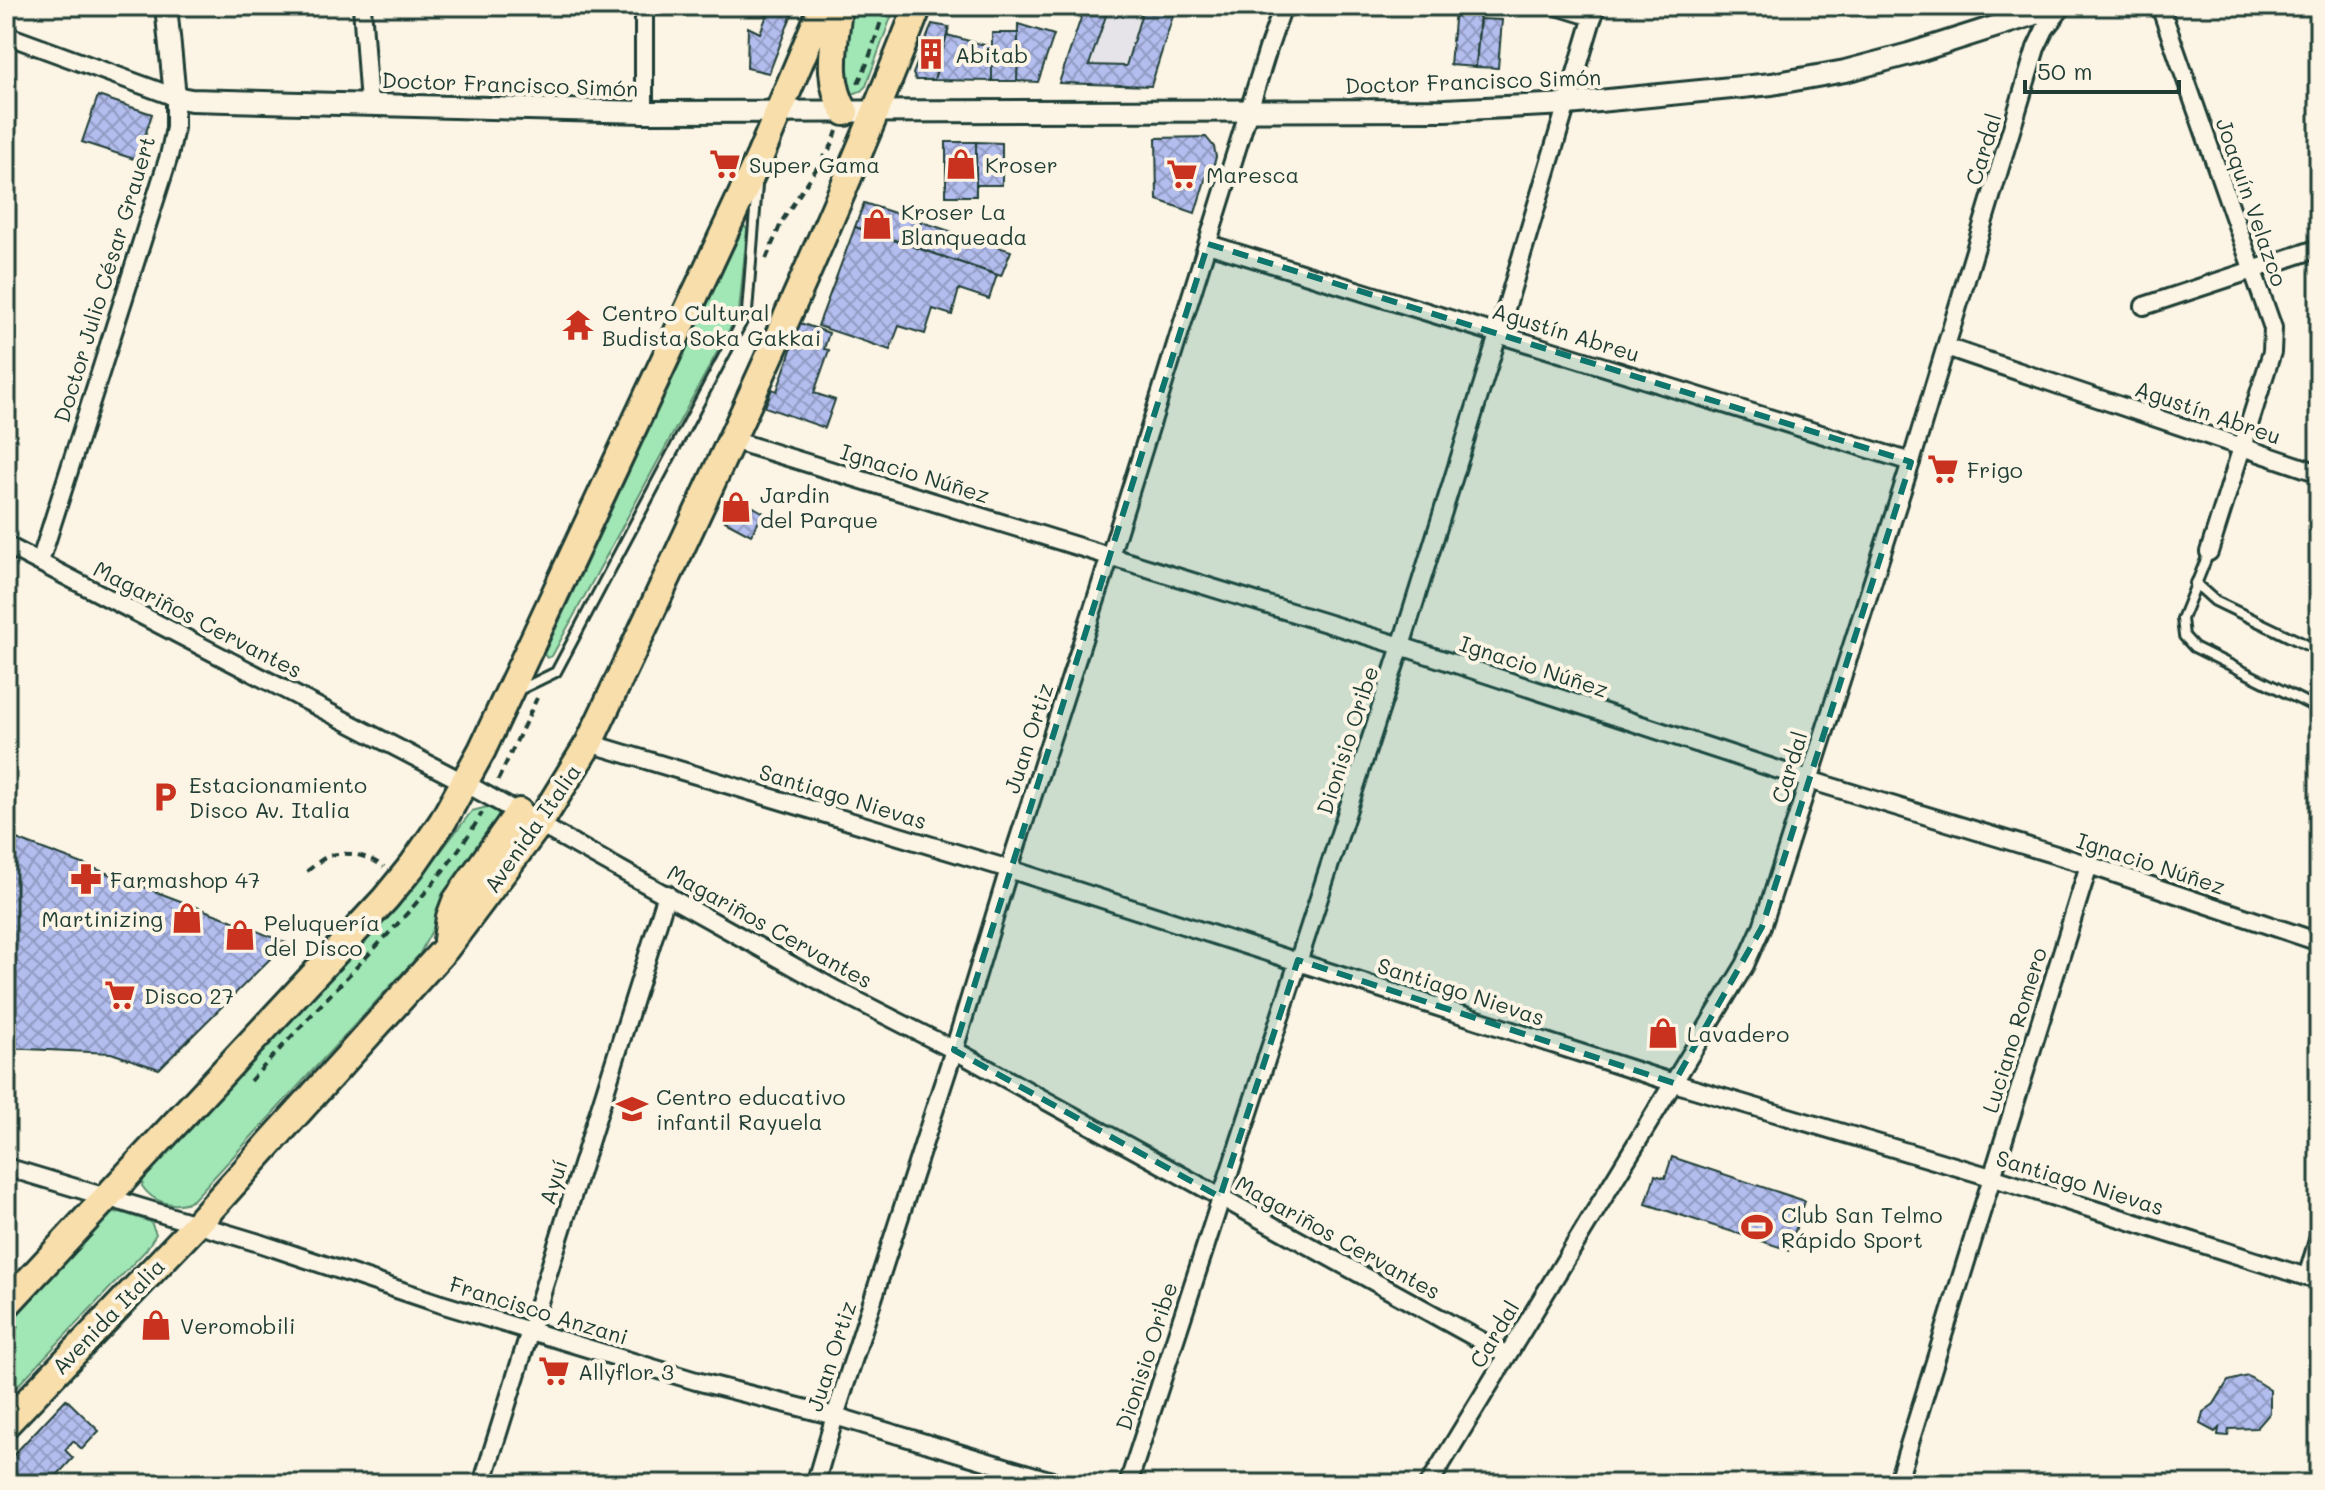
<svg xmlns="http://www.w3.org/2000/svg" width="2325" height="1490" viewBox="0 0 2325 1490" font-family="Mali,sans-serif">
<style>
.built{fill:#e6e4e8}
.green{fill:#a0e7b5;stroke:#609274;stroke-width:2}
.building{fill:url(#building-cross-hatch);stroke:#1f3d34;stroke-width:2}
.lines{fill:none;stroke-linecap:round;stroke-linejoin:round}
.service-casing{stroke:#1f3d34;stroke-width:14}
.minor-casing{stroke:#1f3d34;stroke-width:22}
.tertiary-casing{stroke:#1f3d34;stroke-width:26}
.primary-casing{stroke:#1f3d34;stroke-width:32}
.path{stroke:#1f3d34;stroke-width:4;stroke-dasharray:8 6;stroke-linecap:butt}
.service{stroke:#fcf5e5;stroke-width:8}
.minor{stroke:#fcf5e5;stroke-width:16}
.tertiary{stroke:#fcf5e5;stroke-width:20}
.primary{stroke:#f8deab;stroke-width:26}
.marked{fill:#0f766e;fill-opacity:0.2;stroke:#0f766e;stroke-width:6;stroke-dasharray:16 10;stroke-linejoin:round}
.labels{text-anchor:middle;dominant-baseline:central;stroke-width:8;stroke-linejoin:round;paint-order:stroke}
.poi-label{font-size:22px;fill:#1f3d34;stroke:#fcf5e5;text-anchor:start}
.street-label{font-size:22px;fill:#1f3d34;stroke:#fcf5e5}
</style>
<defs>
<pattern id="building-cross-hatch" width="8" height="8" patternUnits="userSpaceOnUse" patternTransform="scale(2)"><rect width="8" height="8" fill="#b3bdee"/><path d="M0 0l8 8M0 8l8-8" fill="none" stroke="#919bc2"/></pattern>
</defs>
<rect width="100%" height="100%" fill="#fcf5e5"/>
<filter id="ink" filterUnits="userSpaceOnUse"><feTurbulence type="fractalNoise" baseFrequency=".0125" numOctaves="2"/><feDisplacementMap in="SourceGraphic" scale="16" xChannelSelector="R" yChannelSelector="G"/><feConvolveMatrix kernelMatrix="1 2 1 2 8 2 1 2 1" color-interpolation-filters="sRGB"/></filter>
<g filter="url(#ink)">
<!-- built -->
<polygon class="built" points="1085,6 1176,6 1151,86 1059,83"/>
<!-- green -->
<g class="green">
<polygon points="852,6 895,6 866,86 861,91 849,95 847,95 843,30"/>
<polygon points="744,226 747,229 739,312 552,656 547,658 544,654"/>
<path d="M487 807 497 812 500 817 449 898 419 955 193 1200C175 1209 153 1203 142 1186L144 1177 398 907 468 816 472 811Z"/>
<polygon points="120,1212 151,1222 156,1234 146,1250 6,1398 6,1324 109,1214"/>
</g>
<!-- building -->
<g class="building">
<polygon points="754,6 795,6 769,73 747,68 748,27 760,33 767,15 753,10"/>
<polygon points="1085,6 1109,7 1089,65 1126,66 1144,6 1176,6 1151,86 1059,83"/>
<polygon points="1455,9 1480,11 1476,67 1450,65"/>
<polygon points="1480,19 1502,20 1498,68 1476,67"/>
<polygon points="932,24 949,27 947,35 934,80 916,80 913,74"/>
<polygon points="1018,24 1054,35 1038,82 1017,81"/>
<polygon points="992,33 1018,33 1017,81 992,81"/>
<polygon points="947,35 992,47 992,81 934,80"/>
<polygon points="98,96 152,114 137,160 82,142"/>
<polygon points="1206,137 1214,147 1216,157 1211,175 1207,174 1195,213 1157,200 1156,138"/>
<rect x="946" y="142" width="30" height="54"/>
<polygon points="976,142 1002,143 1002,185 976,185"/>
<polygon points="864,203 1011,251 1001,276 855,227"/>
<polygon points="855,227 997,275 989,299 959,289 952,315 933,309 925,334 899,326 890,350 818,326"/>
<polygon points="800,323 829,333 824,349 829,350 814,393 835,400 825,428 765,407 772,389 777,391"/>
<polygon points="738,498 764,513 751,535 725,521"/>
<polygon points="6,835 228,919 286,943 159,1069 111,1053 6,1048"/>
<polygon points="1672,1157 1805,1201 1789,1250 1646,1204 1655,1175 1665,1178"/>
<polygon points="2248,1376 2270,1390 2270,1413 2257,1428 2229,1429 2228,1436 2218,1435 2219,1428 2215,1432 2200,1424 2203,1412 2214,1404 2228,1381"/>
<polygon points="66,1399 99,1431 82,1449 73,1441 65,1450 73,1458 49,1484 6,1484 6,1463"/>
</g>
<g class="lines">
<defs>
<g id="service">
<polyline points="2209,552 2182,619 2184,636 2194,647 2319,709"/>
<polyline points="2195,583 2215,601 2319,651"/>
<polyline points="517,691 556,672 747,312 757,185"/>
</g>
<g id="minor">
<polyline points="362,6 369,104"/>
<polyline points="1557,6 1593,17"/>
<polyline points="2160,6 2273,328 2272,352 2209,552"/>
<polyline points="6,35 175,97 175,128 169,156 40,562"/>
<polyline points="644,112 644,6"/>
<polyline points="1208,244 1911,462"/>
<polyline points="2144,306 2319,248"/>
<polyline points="1946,347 2319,473"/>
<polyline points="732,440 1401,646 1809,780 2089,865 2319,942"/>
<polyline points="6,545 465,783 836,990 954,1050 1507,1355"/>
<polyline points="589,743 1009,869 1674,1083 1991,1177 2319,1281"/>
<polyline points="6,1167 259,1243 441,1304 696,1381 835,1416 1062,1484"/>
<polyline points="2307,1277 2319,1237"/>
<polyline points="482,1484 667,894"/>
<polyline points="815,1484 835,1416 954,1050 1009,869 1110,556 1268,49 1283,6"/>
<polyline points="1128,1484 1401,646 1498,335 1596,6"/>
<polyline points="1429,1484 1745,965 1762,927 1911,462 2036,48 2045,29 2063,6"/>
<polyline points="1897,1484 2089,865"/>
</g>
<polyline id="tertiary" points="166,6 175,97 191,100 644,112 1445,110 1568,104 1772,84 1845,71 1909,54 2060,6"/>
<g id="primary">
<path d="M838 6C835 43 825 79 845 112"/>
<polyline points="447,940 450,917 456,901 519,812"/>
<polyline points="6,1305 385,899 412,866 443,821 482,750 760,156 823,6"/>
<path d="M6 1424 196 1225 446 948 539 824 589 743C704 500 820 257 918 6"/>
</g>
</defs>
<!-- service casing -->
<use href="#service" class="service-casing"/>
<!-- minor casing -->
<use href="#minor" class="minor-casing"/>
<!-- tertiary casing -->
<use href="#tertiary" class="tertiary-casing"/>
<!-- primary casing -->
<use href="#primary" class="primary-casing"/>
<!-- path -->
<g class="path">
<polyline points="858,83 867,64 886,6"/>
<polyline points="766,259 782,221 832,145 837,131"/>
<polyline points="498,780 537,698"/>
<path d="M307 871C313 867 321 859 328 856 348 850 369 856 384 867"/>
<path d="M250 1081C282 1047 314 1012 346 978 396 926 445 877 482 813"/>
<polyline points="6,1338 18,1325"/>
</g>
<!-- service -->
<use href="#service" class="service"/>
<!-- minor -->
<use href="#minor" class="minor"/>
<!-- tertiary -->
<use href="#tertiary" class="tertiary"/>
<!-- primary -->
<use href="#primary" class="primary"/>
</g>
</g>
<!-- marked area -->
<path class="marked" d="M1208 244 1911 462 1762 927 1674 1083 1298 960 1220 1197 954 1050Z"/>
<!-- icons -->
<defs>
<symbol id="building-bare" viewBox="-9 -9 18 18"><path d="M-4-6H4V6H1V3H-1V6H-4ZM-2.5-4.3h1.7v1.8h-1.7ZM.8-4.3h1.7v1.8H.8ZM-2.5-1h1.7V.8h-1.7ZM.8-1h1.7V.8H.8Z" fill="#c8321e" stroke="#fcf5e5" stroke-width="2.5" paint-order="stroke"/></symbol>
<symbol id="supermarket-bare" viewBox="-9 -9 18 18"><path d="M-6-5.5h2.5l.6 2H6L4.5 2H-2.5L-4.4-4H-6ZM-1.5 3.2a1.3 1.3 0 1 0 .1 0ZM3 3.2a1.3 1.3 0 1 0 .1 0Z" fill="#c8321e" stroke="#fcf5e5" stroke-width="2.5" paint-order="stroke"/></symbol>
<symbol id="shop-bare" viewBox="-9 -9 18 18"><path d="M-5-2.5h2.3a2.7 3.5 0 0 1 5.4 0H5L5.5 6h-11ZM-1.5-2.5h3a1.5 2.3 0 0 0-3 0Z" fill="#c8321e" stroke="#fcf5e5" stroke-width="2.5" paint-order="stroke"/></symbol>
<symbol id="temple-bare" viewBox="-9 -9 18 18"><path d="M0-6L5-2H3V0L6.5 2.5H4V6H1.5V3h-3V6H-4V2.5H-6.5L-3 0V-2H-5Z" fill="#c8321e" stroke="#fcf5e5" stroke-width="2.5" paint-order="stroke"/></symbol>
<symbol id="parking-bare" viewBox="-9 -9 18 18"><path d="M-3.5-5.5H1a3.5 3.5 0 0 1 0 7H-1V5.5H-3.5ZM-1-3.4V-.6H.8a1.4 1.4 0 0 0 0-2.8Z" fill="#c8321e" stroke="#fcf5e5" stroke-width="2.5" paint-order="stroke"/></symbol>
<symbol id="pharmacy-bare" viewBox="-9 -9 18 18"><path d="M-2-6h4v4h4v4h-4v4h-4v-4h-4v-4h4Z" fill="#c8321e" stroke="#fcf5e5" stroke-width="2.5" paint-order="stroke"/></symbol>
<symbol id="school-bare" viewBox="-9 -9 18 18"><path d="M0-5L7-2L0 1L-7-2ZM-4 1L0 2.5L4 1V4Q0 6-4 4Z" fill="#c8321e" stroke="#fcf5e5" stroke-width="2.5" paint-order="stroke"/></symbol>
<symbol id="stadium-bare" viewBox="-9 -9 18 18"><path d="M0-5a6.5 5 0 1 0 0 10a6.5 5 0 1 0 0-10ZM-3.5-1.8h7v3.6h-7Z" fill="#c8321e" stroke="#fcf5e5" stroke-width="2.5" paint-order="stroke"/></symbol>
</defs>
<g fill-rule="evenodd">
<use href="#building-bare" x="909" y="32" width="44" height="44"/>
<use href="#supermarket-bare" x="703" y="142" width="44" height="44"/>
<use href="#shop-bare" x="939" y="142" width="44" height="44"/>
<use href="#supermarket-bare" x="1160" y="152" width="44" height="44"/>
<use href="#shop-bare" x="855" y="202" width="44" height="44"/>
<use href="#temple-bare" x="556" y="303" width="44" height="44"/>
<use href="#supermarket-bare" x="1921" y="447" width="44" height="44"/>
<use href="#shop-bare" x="714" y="485" width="44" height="44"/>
<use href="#parking-bare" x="143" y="775" width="44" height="44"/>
<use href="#pharmacy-bare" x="64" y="857" width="44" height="44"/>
<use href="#shop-bare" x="165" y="896" width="44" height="44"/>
<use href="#shop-bare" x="218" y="913" width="44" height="44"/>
<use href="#supermarket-bare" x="98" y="973" width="44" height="44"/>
<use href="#shop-bare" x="1641" y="1011" width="44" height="44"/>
<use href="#school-bare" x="610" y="1087" width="44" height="44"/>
<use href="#stadium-bare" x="1735" y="1205" width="44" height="44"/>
<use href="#shop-bare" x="134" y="1303" width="44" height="44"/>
<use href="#supermarket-bare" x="532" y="1349" width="44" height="44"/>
</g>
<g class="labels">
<!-- poi labels -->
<g class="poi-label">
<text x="955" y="54">Abitab</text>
<text x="749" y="164">Super Gama</text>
<text x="985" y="164">Kroser</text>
<text x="1206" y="174">Maresca</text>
<text x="901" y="211">Kroser La<tspan x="901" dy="25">Blanqueada</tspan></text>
<text x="602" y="312">Centro Cultural<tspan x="602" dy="25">Budista Soka Gakkai</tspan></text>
<text x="1967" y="469">Frigo</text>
<text x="760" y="494">Jardin<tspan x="760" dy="25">del Parque</tspan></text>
<text x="189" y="784">Estacionamiento<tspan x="189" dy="25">Disco Av. Italia</tspan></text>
<text x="110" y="879">Farmashop 47</text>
<text x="163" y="918" text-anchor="end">Martinizing</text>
<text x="264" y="922">Peluquería<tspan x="264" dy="25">del Disco</tspan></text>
<text x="144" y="995">Disco 27</text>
<text x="1687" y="1033">Lavadero</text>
<text x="656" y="1096">Centro educativo<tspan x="656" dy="25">infantil Rayuela</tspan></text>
<text x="1781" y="1214">Club San Telmo<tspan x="1781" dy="25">Rápido Sport</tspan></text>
<text x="180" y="1325">Veromobili</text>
<text x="578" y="1371">Allyflor 3</text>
</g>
<!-- street labels -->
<g class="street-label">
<text transform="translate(1473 81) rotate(-2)">Doctor Francisco Simón</text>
<text transform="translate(510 84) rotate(2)">Doctor Francisco Simón</text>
<text transform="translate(1983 149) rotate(-73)">Cardal</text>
<text transform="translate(2252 202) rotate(71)">Joaquín Velazco</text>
<text transform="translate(104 279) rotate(-73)">Doctor Julio César Grauert</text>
<text transform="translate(1566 332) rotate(17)">Agustín Abreu</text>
<text transform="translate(2208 412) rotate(19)">Agustín Abreu</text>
<text transform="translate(915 473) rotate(17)">Ignacio Núñez</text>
<text transform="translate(198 619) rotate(27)">Magariños Cervantes</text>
<text transform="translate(1534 666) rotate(18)">Ignacio Núñez</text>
<text transform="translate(1028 738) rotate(-72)">Juan Ortiz</text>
<text transform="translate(1347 740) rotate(-72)">Dionisio Oribe</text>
<text transform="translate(1789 767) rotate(-73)">Cardal</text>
<text transform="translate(843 796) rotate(17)">Santiago Nievas</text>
<text transform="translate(532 828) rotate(-55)">Avenida Italia</text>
<text transform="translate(2151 863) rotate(18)">Ignacio Núñez</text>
<text transform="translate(770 926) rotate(29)">Magariños Cervantes</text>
<text transform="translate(1461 991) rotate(18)">Santiago Nievas</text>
<text transform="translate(2014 1030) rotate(-73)">Luciano Romero</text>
<text transform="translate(553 1182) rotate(-72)">Ayuí</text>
<text transform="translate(2080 1182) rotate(17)">Santiago Nievas</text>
<text transform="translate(1338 1237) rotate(29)">Magariños Cervantes</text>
<text transform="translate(539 1310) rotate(17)">Francisco Anzani</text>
<text transform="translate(108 1316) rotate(-46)">Avenida Italia</text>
<text transform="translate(1494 1334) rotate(-59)">Cardal</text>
<text transform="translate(831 1356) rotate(-72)">Juan Ortiz</text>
<text transform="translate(1146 1356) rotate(-72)">Dionisio Oribe</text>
</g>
</g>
<!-- margin -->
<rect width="2325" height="1490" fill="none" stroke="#fcf5e5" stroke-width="32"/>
<rect x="16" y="16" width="2293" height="1458" fill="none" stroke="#1f3d34" stroke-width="3" filter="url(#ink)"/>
<!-- scale -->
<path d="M2025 80v12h154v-12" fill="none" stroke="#1f3d34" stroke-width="4"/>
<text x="2037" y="80" font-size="24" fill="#1f3d34" stroke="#fcf5e5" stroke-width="6" paint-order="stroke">50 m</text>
</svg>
